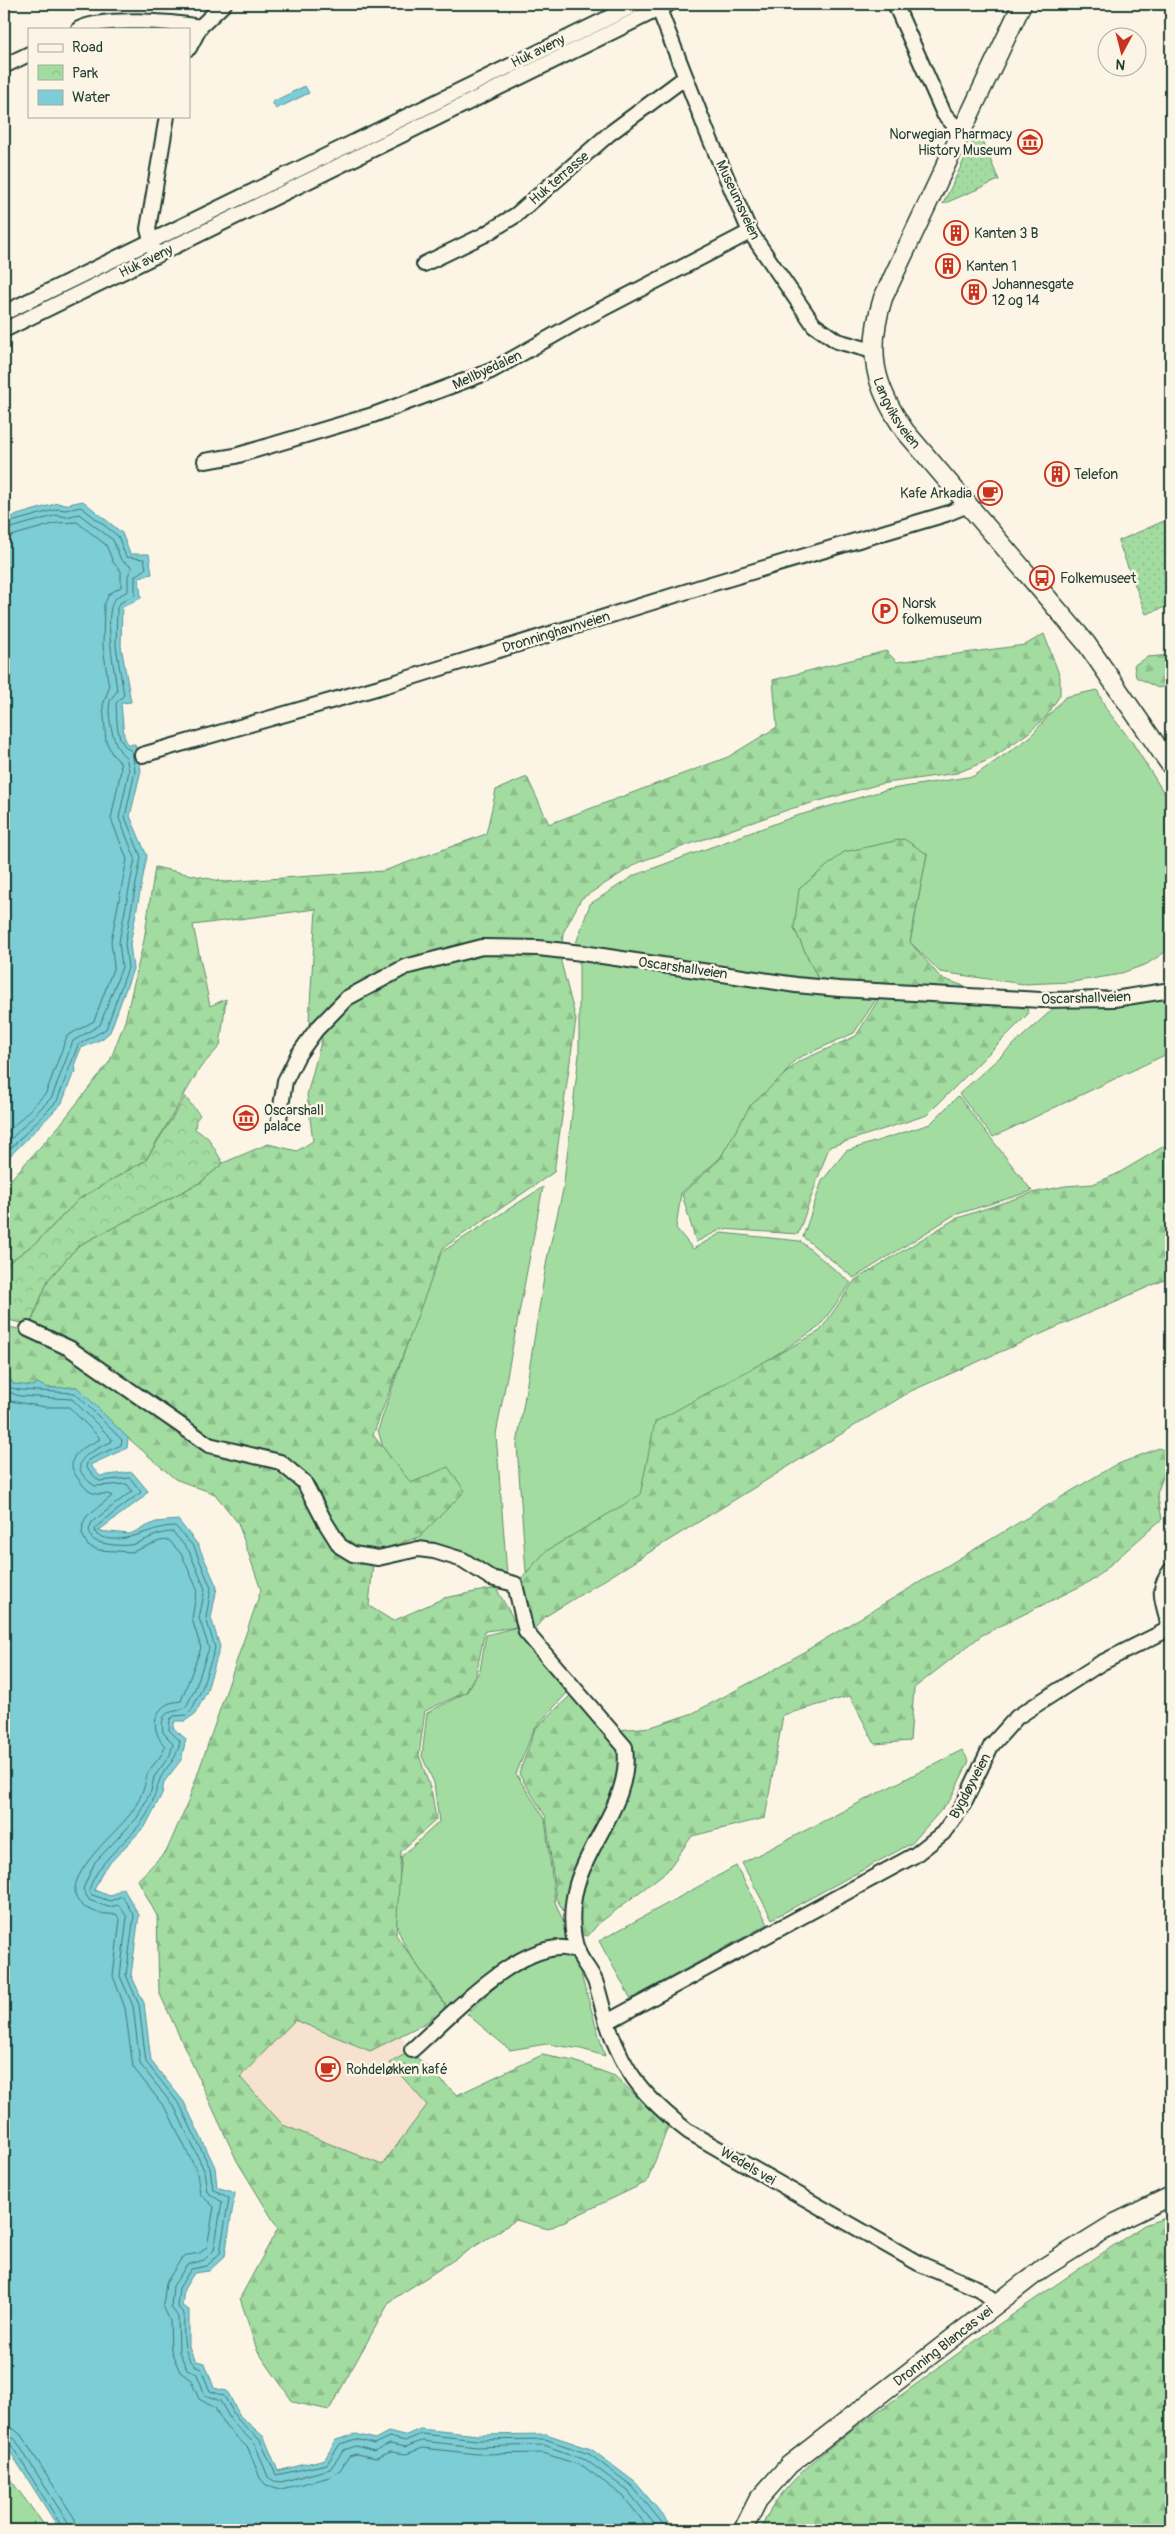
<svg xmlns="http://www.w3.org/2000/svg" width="1175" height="2534" viewBox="0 0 1175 2534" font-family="Pangolin,sans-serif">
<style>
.built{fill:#f6e2ce}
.grass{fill:#a3dca1;stroke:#618c6a}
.forest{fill:url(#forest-firs);stroke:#618c6a}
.park{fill:url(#park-crowns);stroke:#618c6a}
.garden{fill:url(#garden-dots);stroke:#618c6a}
.water{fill:#7ccdd5;stroke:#579395}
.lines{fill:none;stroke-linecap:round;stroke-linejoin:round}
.shore{stroke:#447774;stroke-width:1}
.minor-casing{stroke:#1f3d34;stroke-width:18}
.tertiary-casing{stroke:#1f3d34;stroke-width:21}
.minor{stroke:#fcf5e5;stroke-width:14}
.tertiary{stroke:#fcf5e5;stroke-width:18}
.labels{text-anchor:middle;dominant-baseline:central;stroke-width:5;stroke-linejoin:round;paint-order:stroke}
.street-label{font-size:14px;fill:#1f3d34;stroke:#fcf5e5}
.poi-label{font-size:14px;fill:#1f3d34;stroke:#fcf5e5;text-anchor:start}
</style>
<defs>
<pattern id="forest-firs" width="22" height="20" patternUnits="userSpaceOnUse" patternTransform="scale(1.25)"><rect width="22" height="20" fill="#a3dca1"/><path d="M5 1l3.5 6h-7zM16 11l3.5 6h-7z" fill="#8cbe8b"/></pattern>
<pattern id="park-crowns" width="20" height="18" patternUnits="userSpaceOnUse" patternTransform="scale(1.25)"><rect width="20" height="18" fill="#a3dca1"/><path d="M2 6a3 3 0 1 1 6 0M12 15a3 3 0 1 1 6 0" fill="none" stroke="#8cbe8b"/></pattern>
<pattern id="garden-dots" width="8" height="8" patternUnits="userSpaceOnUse" patternTransform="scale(1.25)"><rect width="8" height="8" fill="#a3dca1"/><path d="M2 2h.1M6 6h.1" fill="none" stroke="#8cbe8b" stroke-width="1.8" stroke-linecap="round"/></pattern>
</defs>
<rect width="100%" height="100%" fill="#fcf5e5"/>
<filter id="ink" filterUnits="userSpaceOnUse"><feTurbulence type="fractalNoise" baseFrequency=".02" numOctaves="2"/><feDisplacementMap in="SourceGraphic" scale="10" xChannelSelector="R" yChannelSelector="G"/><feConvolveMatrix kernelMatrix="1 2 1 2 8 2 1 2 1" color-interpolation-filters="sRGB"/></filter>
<g filter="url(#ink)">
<!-- built -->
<polygon class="built" points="295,2020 369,2051 401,2035 410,2051 390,2064 427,2105 382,2165 283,2125 240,2076"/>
<!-- grass -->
<g class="grass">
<polygon points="1097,690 1107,710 1132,742 1171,804 1171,948 1147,964 1116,975 1072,982 1023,984 940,972 910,942 927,854 794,928 819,981 575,946 590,904 635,875 793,817 885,790 974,776 1029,738 1065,697"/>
<polygon points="579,959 879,995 854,1033 796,1059 720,1158 681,1193 676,1228 693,1249 721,1233 800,1241 851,1283 819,1327 667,1425 641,1498 526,1572 517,1445 547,1259 563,1190 579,1055"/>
<polygon points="1171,995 1171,1052 993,1137 959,1094 1054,1008"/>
<polygon points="958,1096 1032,1191 954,1215 854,1278 803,1237 822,1181 846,1151 930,1124"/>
<polygon points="543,1187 496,1434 507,1575 408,1537 378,1430 437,1255"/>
<path d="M518 1627 527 1645 567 1693 534 1729 516 1774 545 1819 555 1902 571 1940 541 1944 496 1968 449 2011C432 1981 403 1955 396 1921 393 1908 401 1872 402 1856L439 1822 434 1783 422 1756 427 1713 467 1692 480 1670 486 1635Z"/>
<polygon points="962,1750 969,1761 950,1800 912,1843 772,1919 742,1863"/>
<polygon points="736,1866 768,1924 631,1999 599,1941"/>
<polygon points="565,1954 576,1958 605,2056 581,2049 546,2044 510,2050 467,2014 509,1974 548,1957"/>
<polygon points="4,2471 48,2530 17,2530 4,2519"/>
</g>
<!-- forest -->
<g class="forest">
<path d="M1044 634 1060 677V695L1046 717 1028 733 991 759 957 773 880 784 790 809 639 862 581 899 563 933 561 962 576 1020 554 1172 443 1248 373 1435 411 1483 448 1467 465 1491 419 1537 374 1552 369 1606 393 1621 444 1598 496 1588 518 1627 485 1631 476 1674 466 1692 425 1711 419 1755 432 1794 436 1820 401 1851 396 1935 449 2011 370 2051 295 2020 240 2077 283 2125 382 2165 427 2105 390 2063 410 2051 457 2095 542 2055 574 2061 615 2076 668 2127 647 2182 548 2229 516 2220 390 2301 329 2410 293 2402 257 2350 240 2298 278 2228 237 2161 159 1992 157 1916 138 1880 167 1850 188 1802 261 1590 238 1523 215 1494 175 1479 128 1438 77 1387C55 1388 34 1388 13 1384L11 1380 4 1377V1326L28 1331 48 1280 78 1246 201 1182 223 1163 268 1144 297 1151 313 1141 307 1095 322 1038 309 1020 316 909 193 925 210 1006 226 999 220 1046 200 1068 146 1160 79 1199 38 1241 4 1266V1187L59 1126 110 1061 125 1021 144 940 155 867 225 882 384 871 486 834 496 790 527 777 549 824 728 757 777 727 773 680 886 651 897 662 1025 645Z"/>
<polygon points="1171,655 1171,685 1158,688 1136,677 1134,665 1148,657"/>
<polygon points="904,839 927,854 910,942 941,978 1027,1008 1028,1014 927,1115 829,1147 798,1234 722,1229 696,1242 682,1194 719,1160 750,1106 798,1062 856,1036 881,995 880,983 819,981 794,928 799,889 844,852"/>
<polygon points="1171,1142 1171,1277 911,1391 546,1616 532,1631 519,1581 546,1551 640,1495 655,1422 820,1331 855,1280 955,1219 1032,1193 1065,1186 1093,1184 1117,1174"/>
<polygon points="1159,1448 1171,1454 1157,1494 1162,1519 1093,1580 982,1635 914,1688 910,1741 875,1744 850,1696 783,1715 765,1818 692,1836 667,1871 598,1924 588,1936 577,1934 556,1898 546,1817 519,1774 535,1729 574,1692 607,1731 651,1727 693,1713 772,1671 1113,1466"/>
<path d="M1171 2216V2530H761C778 2477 862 2423 907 2391 984 2333 1064 2279 1144 2225Z"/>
</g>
<!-- park -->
<polygon class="park" points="185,1097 200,1115 196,1120 195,1129 208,1138 223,1163 201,1182 78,1246 48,1280 30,1325 4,1319 4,1266 38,1241 79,1199 146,1160"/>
<!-- garden -->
<g class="garden">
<polygon points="978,131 999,180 943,204"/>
<polygon points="1171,518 1171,605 1146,614 1118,541"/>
</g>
<!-- water -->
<g class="water">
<polygon points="305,86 309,93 276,109 272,102"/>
<polygon points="83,501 122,533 130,554 149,554 152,574 139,577 141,598 122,607 121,646 131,702 121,703 124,736 128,745 135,744 141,770 130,816 147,856 130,944 133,969 110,1032 102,1039 81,1048 75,1063 76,1072 73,1074 62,1103 4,1162 4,519 58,503 64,505"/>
<polygon points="4,1377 11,1380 13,1384 33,1386 37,1383 48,1388 77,1387 128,1438 127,1448 90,1465 100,1476 132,1472 148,1491 141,1499 98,1531 130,1534 156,1522 178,1520 198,1545 217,1587 211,1618 220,1647 206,1693 195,1714 185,1721 175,1721 173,1728 186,1739 181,1760 164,1782 162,1794 146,1825 104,1869 94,1890 110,1896 123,1888 139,1915 131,1975 144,2003 151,2061 184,2102 215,2167 217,2187 235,2193 225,2256 209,2271 194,2273 184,2289 182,2306 189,2310 189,2348 196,2361 205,2363 214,2388 227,2391 240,2416 264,2437 278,2471 325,2459 336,2440 356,2434 375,2439 388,2432 404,2436 420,2429 478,2435 546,2434 591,2449 636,2483 675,2530 60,2530 4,2442"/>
</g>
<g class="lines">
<!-- shore -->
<g class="shore">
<path d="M4 524 58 509 65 510 81 507 118 536 126 557 144 559 146 568 135 576V595L120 603 117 608 116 646 124 695 116 703C117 719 115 744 132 751L135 771 125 817 141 857 125 943 128 968 106 1029 78 1045 57 1101 4 1155"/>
<path d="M4 530 57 515 66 517 79 514 113 540 121 560 132 567 128 576V591C123 594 116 596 113 602 104 619 115 672 117 691 115 694 112 697 110 701 107 715 113 749 126 757L129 771 119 818 135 858 119 942 122 967 100 1025 73 1041 52 1097 4 1146"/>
<polyline points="4,538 57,523 77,522 106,545 113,562 121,571 121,587 109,594 104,605 103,646 109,688 103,705 106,741 112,754 120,762 121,770 111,819 127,859 111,941 114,966 94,1021 67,1036 46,1093 4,1136"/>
<path d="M4 1382 11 1388 20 1390 75 1393 122 1440 121 1445 88 1460 86 1467 99 1481 130 1478 141 1492 97 1526 95 1530 97 1535C123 1548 149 1526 175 1526L194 1547 211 1588 206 1618 215 1648 201 1691 191 1711 187 1715 174 1716 170 1719 169 1730 180 1741C176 1764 164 1766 159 1782 154 1796 151 1811 141 1823 123 1846 98 1861 89 1890L92 1895 110 1901 122 1896 134 1916 126 1975 139 2005 146 2062 180 2105 210 2168 213 2189 229 2198 220 2253 207 2266 191 2269 179 2288 177 2306 184 2314C184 2334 180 2359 201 2369L210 2391 224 2396 237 2419 260 2440 276 2475 327 2464 340 2444 356 2439 374 2444 389 2437 405 2441 421 2434 477 2440 545 2439 589 2454 632 2486 668 2530"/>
<path d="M4 1390 19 1396 72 1399 112 1439 111 1442C90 1452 62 1463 95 1486L127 1484 132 1491 92 1522 89 1530 92 1539C101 1545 125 1547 135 1544 149 1539 158 1532 173 1532L189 1551 205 1589 199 1618 209 1648 195 1689 186 1707C175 1715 159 1706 163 1732L173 1744 170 1755 154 1777 151 1791 137 1818 95 1862 83 1889 89 1900 108 1907 119 1905 127 1917 120 1976 133 2006 140 2064 175 2108 204 2170 207 2192 222 2202 214 2250 204 2260 187 2265 173 2286 171 2307 178 2317 179 2352 187 2369 197 2374 205 2395 220 2401 232 2422 255 2444 268 2477 274 2481 281 2482 330 2469 344 2450 356 2446 374 2451 390 2444 405 2447 422 2441 477 2447 544 2445 586 2460 628 2491 659 2530"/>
<path d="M4 1400 46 1407H69L99 1437V1440C81 1448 61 1458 79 1480 83 1485 87 1491 93 1493 100 1496 107 1492 112 1496L87 1516 83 1523 82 1534 88 1546 99 1550 132 1552 160 1541 169 1540 182 1555 197 1589 192 1619 201 1648 181 1701C176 1702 170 1702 166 1705 150 1715 154 1735 165 1746 163 1756 154 1763 149 1771 145 1777 146 1784 143 1790 140 1798 136 1806 131 1813 119 1831 52 1883 83 1906 91 1912 106 1915 116 1914L120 1919 113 1976 125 2008 133 2067 168 2112 197 2172 200 2194 214 2207 207 2247 200 2253 188 2255 181 2259 166 2283 163 2306 170 2321 171 2351 180 2372 191 2380 199 2399 215 2408 226 2427 248 2448 260 2478 266 2485 281 2489 330 2477 340 2470 349 2456 356 2454 376 2458 391 2452 406 2454 423 2448 477 2454 543 2453 583 2466 623 2496 650 2530"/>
<polyline points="4,2427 14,2429 21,2435 75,2519 77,2530"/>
<polyline points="4,2434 15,2439 68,2523 70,2530"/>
<polyline points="4,2440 10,2443 64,2530"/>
</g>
<defs>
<g id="minor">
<polyline points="657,4 707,132 750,232 814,325 837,341 873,351"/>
<polyline points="895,4 944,114 954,125 963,130"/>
<path d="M79 29C105 16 172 22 200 27"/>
<polyline points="189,48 200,27 224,4"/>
<polyline points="4,66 29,54"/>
<polyline points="153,248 148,229 167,116"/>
<polyline points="424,264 484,235 516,215 609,134 679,82 686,79"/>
<polyline points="4,313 637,4"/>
<polyline points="4,330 669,4"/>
<polyline points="205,461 235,456 373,415 491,371 579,321 750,232"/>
<polyline points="142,755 390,684 704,586 946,514 968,505"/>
<polyline points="279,1119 285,1081 298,1055 316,1030 347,998 405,967 482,947 538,948 582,953 796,985 839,989 1041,1000 1114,999 1171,990"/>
<path d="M28 1329 69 1348 209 1445 280 1462 304 1482 325 1522 340 1546 353 1554 378 1558 418 1549 434 1551 463 1560 491 1578 515 1584 526 1632 625 1747C632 1799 591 1837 577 1884 571 1905 570 1932 578 1952 582 1962 591 1971 595 1981 600 1994 602 2008 607 2022 624 2074 645 2098 689 2132L918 2263 979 2289 998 2303"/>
<path d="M607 2022 915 1855 943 1833 962 1807 991 1746 1017 1717 1101 1663 1165 1631 1168 1625C1165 1601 1154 1593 1171 1570"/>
<path d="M412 2050C448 2018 510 1950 559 1948 565 1947 572 1950 578 1951"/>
</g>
<g id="tertiary">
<path id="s1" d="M1022 4 883 298C866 352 874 386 905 431L1086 643 1171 766"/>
<path id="s2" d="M743 2530 758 2500 789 2465 1043 2268 1117 2222 1171 2196"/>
</g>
</defs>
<!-- minor casing -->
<use href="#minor" class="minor-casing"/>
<!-- tertiary casing -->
<use href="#tertiary" class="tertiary-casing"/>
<!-- minor -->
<use href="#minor" class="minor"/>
<!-- tertiary -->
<use href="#tertiary" class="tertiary"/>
</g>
</g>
<!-- icons -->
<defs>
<symbol id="museum-ring" viewBox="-11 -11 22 22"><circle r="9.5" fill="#fcf5e5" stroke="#c8321e" stroke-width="1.5"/><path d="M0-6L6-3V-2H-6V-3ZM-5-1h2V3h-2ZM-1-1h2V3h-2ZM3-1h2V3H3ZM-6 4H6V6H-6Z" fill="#c8321e"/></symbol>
<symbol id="building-ring" viewBox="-11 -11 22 22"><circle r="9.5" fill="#fcf5e5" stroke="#c8321e" stroke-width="1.5"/><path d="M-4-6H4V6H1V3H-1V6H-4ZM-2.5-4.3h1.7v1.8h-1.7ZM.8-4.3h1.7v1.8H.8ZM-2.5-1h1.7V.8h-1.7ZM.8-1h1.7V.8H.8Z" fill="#c8321e"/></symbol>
<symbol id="cafe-ring" viewBox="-11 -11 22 22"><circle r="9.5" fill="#fcf5e5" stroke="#c8321e" stroke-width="1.5"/><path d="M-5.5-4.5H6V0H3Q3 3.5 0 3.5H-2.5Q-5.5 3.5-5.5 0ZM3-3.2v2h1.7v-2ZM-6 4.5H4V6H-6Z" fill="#c8321e"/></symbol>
<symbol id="bus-ring" viewBox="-11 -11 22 22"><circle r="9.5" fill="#fcf5e5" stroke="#c8321e" stroke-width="1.5"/><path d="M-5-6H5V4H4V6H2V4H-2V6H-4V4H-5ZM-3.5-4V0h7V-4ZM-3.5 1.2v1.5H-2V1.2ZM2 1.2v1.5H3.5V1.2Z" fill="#c8321e"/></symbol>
<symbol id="parking-ring" viewBox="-11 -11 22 22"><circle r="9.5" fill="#fcf5e5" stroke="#c8321e" stroke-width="1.5"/><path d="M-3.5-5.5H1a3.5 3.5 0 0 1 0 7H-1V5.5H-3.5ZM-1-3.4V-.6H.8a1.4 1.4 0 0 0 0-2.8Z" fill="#c8321e"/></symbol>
</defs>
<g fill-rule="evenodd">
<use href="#museum-ring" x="1016" y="128" width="28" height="28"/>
<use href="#building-ring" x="942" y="219" width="28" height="28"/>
<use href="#building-ring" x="934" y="252" width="28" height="28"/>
<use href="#building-ring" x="960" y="278" width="28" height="28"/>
<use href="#building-ring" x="1043" y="460" width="28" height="28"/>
<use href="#cafe-ring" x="976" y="479" width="28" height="28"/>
<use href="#bus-ring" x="1028" y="564" width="28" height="28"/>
<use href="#parking-ring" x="871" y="597" width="28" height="28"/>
<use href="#museum-ring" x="232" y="1104" width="28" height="28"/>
<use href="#cafe-ring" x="314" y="2055" width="28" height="28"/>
</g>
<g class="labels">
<!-- street labels -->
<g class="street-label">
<text transform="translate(538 51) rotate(-26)">Huk aveny</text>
<text transform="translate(559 178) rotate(-41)">Huk terrasse</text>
<text transform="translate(738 200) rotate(65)">Museumsveien</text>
<text transform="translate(146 261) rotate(-26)">Huk aveny</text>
<text transform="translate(487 370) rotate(-25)">Mellbyedalen</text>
<text stroke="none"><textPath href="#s1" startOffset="446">Langviksveien</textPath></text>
<text transform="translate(556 632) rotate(-17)">Dronninghavnveien</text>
<text transform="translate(683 968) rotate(8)">Oscarshallveien</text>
<text transform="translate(1086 998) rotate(-2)">Oscarshallveien</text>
<text transform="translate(970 1786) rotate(-62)">Bygdøyveien</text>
<text transform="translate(748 2166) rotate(30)">Wedels vei</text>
<text stroke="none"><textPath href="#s2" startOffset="275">Dronning Blancas vei</textPath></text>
</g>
<!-- poi labels -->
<g class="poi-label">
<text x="1012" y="134" text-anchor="end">Norwegian Pharmacy<tspan x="1012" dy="16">History Museum</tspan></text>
<text x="974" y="233">Kanten 3 B</text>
<text x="966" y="266">Kanten 1</text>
<text x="992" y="284">Johannesgate<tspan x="992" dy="16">12 og 14</tspan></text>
<text x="1074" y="474">Telefon</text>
<text x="972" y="493" text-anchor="end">Kafe Arkadia</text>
<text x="1060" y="578">Folkemuseet</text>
<text x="902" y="603">Norsk<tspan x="902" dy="16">folkemuseum</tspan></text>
<text x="264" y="1110">Oscarshall<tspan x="264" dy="16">palace</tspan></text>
<text x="346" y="2069">Rohdeløkken kafé</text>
</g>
</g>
<!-- margin -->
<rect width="1175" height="2534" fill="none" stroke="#fcf5e5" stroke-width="20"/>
<rect x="10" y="10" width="1155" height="2514" fill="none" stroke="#1f3d34" stroke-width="2" filter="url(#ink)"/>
<!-- legend -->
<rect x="28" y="28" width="162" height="90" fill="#fcf5e5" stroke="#a4ab9e"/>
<rect x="38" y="44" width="25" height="8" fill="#fcf5e5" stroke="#a4ab9e"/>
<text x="72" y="52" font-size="15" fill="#1f3d34">Road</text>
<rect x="38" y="65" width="25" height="15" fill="url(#park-crowns)" stroke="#a4ab9e"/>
<text x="72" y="78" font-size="15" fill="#1f3d34">Park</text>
<rect x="38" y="90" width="25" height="15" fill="#7ccdd5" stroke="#a4ab9e"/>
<text x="72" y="102" font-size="15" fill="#1f3d34">Water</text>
<!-- north arrow -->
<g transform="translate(1122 52) rotate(187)"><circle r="24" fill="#fcf5e5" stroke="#a4ab9e"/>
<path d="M0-4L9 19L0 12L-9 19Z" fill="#c8321e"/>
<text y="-8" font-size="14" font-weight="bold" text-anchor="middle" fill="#1f3d34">N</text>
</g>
</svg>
